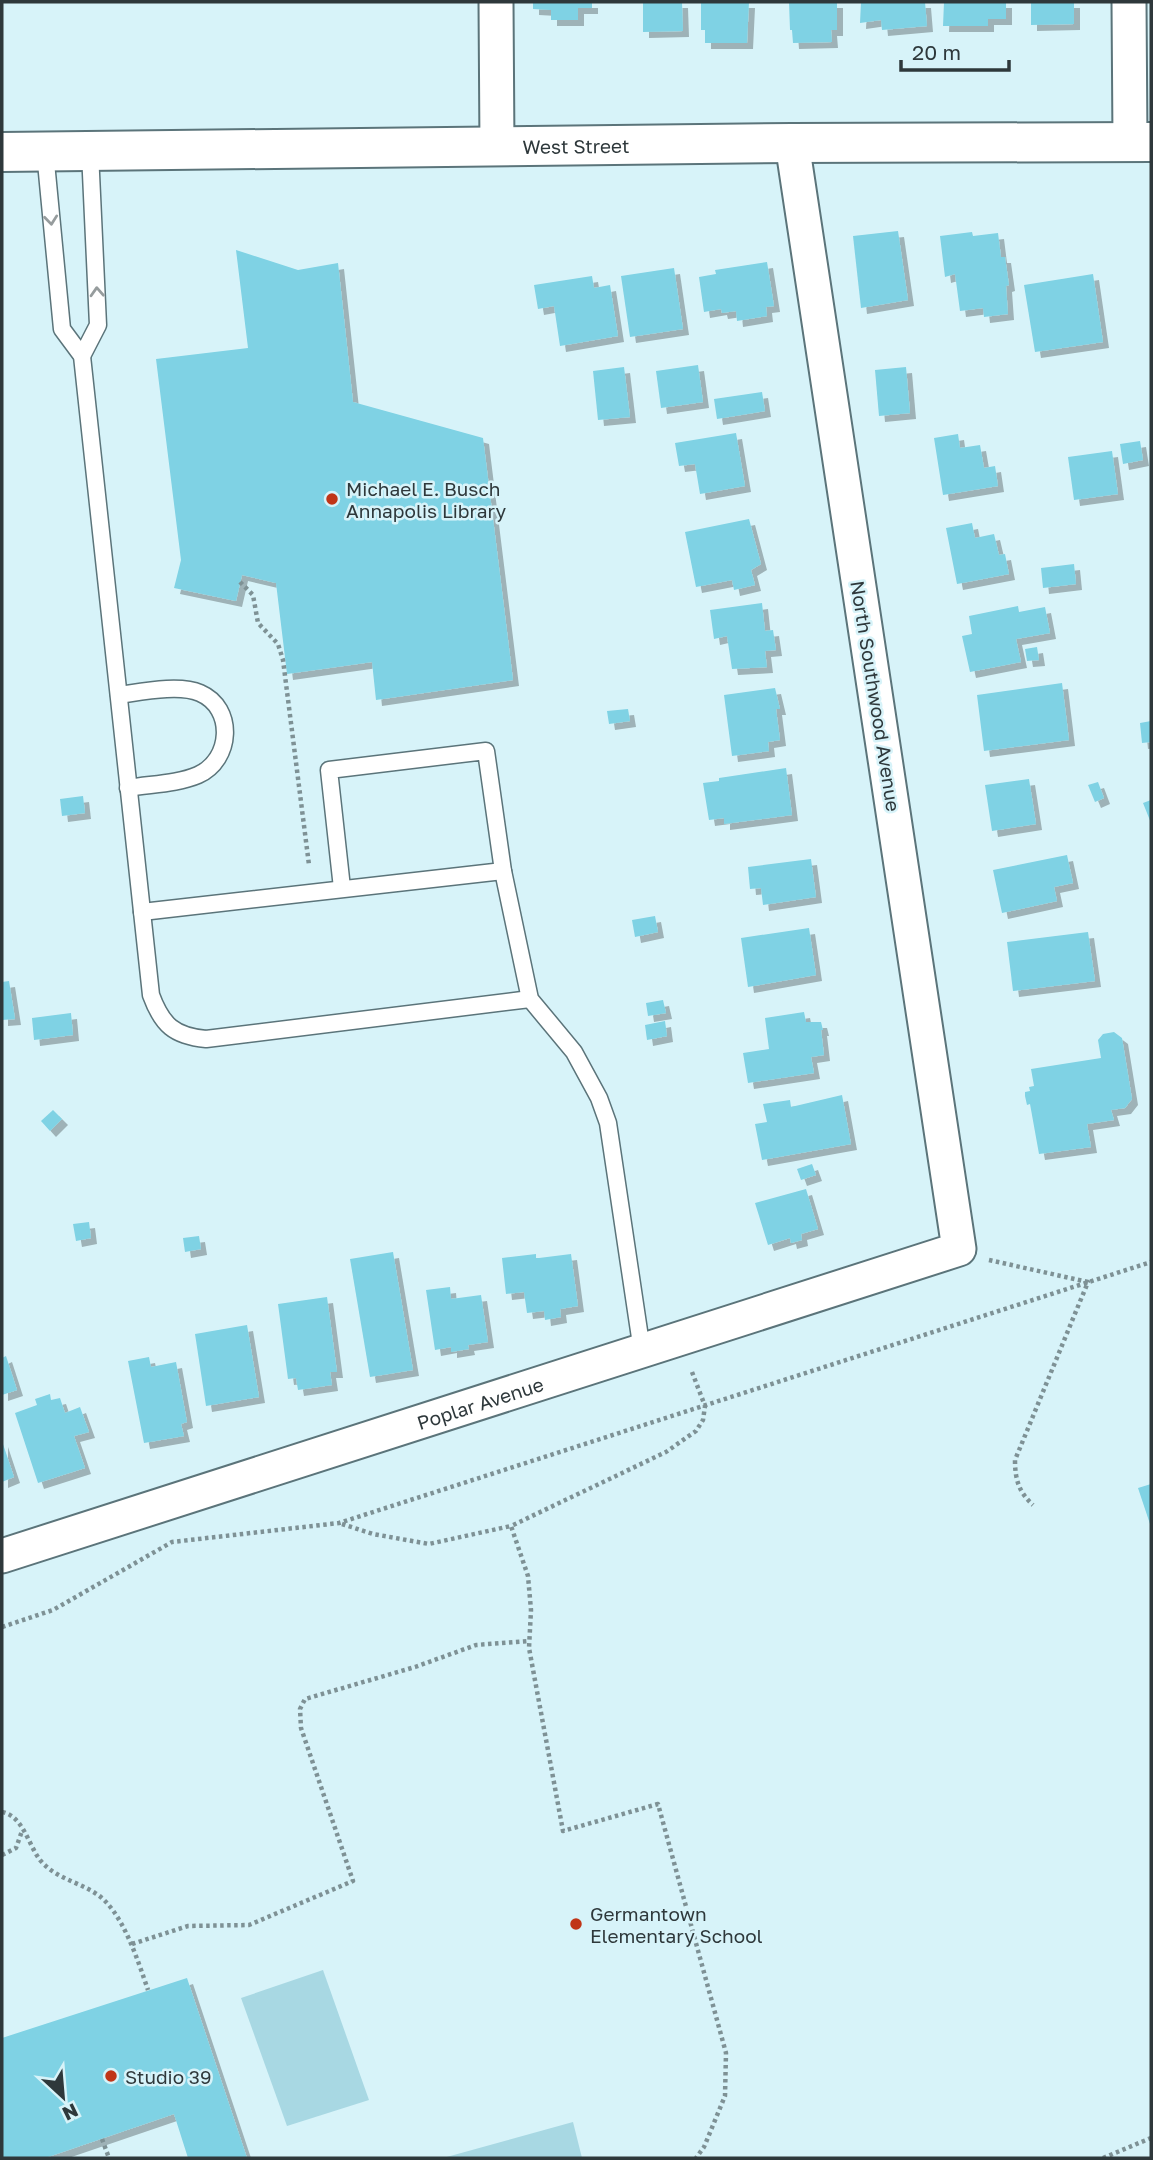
<svg xmlns="http://www.w3.org/2000/svg" width="1153" height="2160" viewBox="0 0 1153 2160" font-family="'Golos Text',sans-serif">
<style>
.green{fill:#a8d8e3}
.building{fill:#7fd2e4;filter:url(#shadow)}
.lines{fill:none;stroke-linecap:round;stroke-linejoin:round}
.service-casing{stroke:#5b747a;stroke-width:19}
.minor-casing{stroke:#5b747a;stroke-width:37}
.primary-casing{stroke:#5b747a;stroke-width:42}
.path{stroke:#7e9195;stroke-width:4.5;stroke-dasharray:3.5 3.5;stroke-linecap:butt}
.service{stroke:#fff;stroke-width:16}
.minor{stroke:#fff;stroke-width:33}
.primary{stroke:#fff;stroke-width:38}
.oneway{stroke:#969c9d}
.poi-dot{fill:#c03517;stroke:#d7f3f9;stroke-width:2.5}
.labels{text-anchor:middle;dominant-baseline:central;stroke-width:5;stroke-linejoin:round;paint-order:stroke}
.street-label{font-size:19px;fill:#2e383b;stroke:#d7f3f9}
.poi-label{font-size:19px;fill:#2e383b;stroke:#d7f3f9;text-anchor:start}
</style>
<defs>
<filter id="shadow"><feDropShadow dx="6" dy="6" stdDeviation="0" flood-color="#0004"/></filter>
</defs>
<rect width="100%" height="100%" fill="#d7f3f9"/>
<!-- green -->
<g class="green">
<polygon points="323,1970 369,2100 287,2126 241,1998"/>
<polygon points="573,2122 582,2158 443,2158"/>
</g>
<!-- building -->
<g class="building">
<polygon points="533,2 592,2 592,8 578,8 578,20 551,20 551,10 533,9"/>
<polygon points="643,2 682,2 683,31 643,32"/>
<polygon points="701,2 749,2 747,43 705,43 705,30 701,30"/>
<polygon points="789,2 837,2 837,30 831,30 832,42 793,43 792,30 790,30"/>
<polygon points="861,2 925,2 927,26 882,30 881,20 860,23"/>
<polygon points="944,2 1006,2 1006,19 988,19 988,26 943,26"/>
<polygon points="1031,2 1074,2 1074,24 1031,25"/>
<polygon points="898,231 908,300 861,308 853,236"/>
<polygon points="972,232 973,236 998,233 1001,257 1005,257 1009,285 1006,286 1008,314 984,317 983,308 960,311 955,274 945,277 940,236"/>
<polygon points="236,250 298,270 338,263 353,402 483,438 513,680 376,700 372,662 287,674 276,583 242,575 236,601 174,588 181,560 156,359 248,348"/>
<polygon points="767,262 774,306 766,307 767,316 737,321 736,311 722,313 721,309 704,312 699,277 716,274 715,270"/>
<polygon points="674,268 683,329 630,337 621,276"/>
<polygon points="1093,274 1103,342 1035,352 1024,285"/>
<polygon points="592,276 594,288 610,285 618,336 560,346 554,306 538,309 534,285"/>
<polygon points="698,365 703,402 661,408 656,371"/>
<polygon points="624,367 630,417 598,420 593,371"/>
<polygon points="906,367 910,413 879,416 875,370"/>
<polygon points="762,392 765,411 717,419 714,399"/>
<polygon points="736,433 745,486 700,494 695,464 679,466 675,443"/>
<polygon points="958,434 960,448 980,445 984,468 995,466 998,486 943,495 934,438"/>
<polygon points="1140,441 1143,460 1123,464 1120,444"/>
<polygon points="1112,451 1118,494 1074,500 1068,457"/>
<polygon points="749,519 761,564 751,570 755,585 734,590 732,580 696,587 685,532"/>
<polygon points="972,523 975,538 994,534 999,555 1005,554 1009,574 957,584 946,528"/>
<polygon points="1074,564 1076,584 1043,588 1041,568"/>
<polygon points="762,603 765,631 773,630 776,650 765,651 767,667 732,669 727,636 714,639 710,610"/>
<polygon points="1018,606 1019,612 1045,607 1050,633 1016,639 1021,662 970,672 962,636 972,634 969,616"/>
<polygon points="1037,647 1039,660 1027,661 1025,649"/>
<polygon points="1062,683 1069,740 984,751 977,695"/>
<polygon points="775,688 780,709 776,709 780,740 768,742 769,751 732,756 724,695"/>
<polygon points="628,709 630,721 609,724 607,711"/>
<polygon points="1151,721 1151,742 1142,743 1140,723"/>
<polygon points="786,768 792,815 724,824 724,818 709,820 703,783 719,781 719,778"/>
<polygon points="1029,779 1036,824 992,831 985,785"/>
<polygon points="1098,782 1104,798 1095,802 1088,785"/>
<polygon points="83,796 85,813 62,816 60,799"/>
<polygon points="1151,800 1151,823 1143,803"/>
<polygon points="1067,855 1073,883 1054,887 1057,901 1002,913 993,870"/>
<polygon points="811,859 816,897 763,905 761,888 750,889 748,867"/>
<polygon points="655,916 658,932 635,937 632,920"/>
<polygon points="809,928 816,975 748,987 741,938"/>
<polygon points="1088,932 1095,981 1013,991 1007,942"/>
<polygon points="9,981 15,1019 2,1020 2,982"/>
<polygon points="663,1000 666,1013 648,1016 646,1003"/>
<polygon points="804,1012 806,1022 821,1022 823,1030 821,1030 824,1055 811,1057 814,1073 748,1083 743,1053 769,1049 765,1018"/>
<polygon points="71,1013 73,1035 34,1040 32,1018"/>
<polygon points="665,1021 667,1036 647,1040 645,1025"/>
<polygon points="1114,1032 1122,1038 1132,1099 1125,1108 1111,1110 1114,1120 1087,1124 1091,1147 1039,1154 1030,1104 1027,1105 1025,1096 1025,1092 1030,1091 1029,1087 1034,1086 1031,1069 1101,1058 1098,1040 1103,1034"/>
<polygon points="842,1095 851,1144 762,1160 755,1124 767,1122 763,1104 790,1100 791,1107"/>
<polygon points="53,1110 62,1119 50,1131 41,1121"/>
<polygon points="812,1164 816,1175 801,1180 797,1169"/>
<polygon points="806,1189 818,1229 801,1234 802,1240 791,1243 790,1238 768,1245 755,1203"/>
<polygon points="89,1222 91,1238 76,1241 73,1224"/>
<polygon points="199,1236 201,1249 185,1252 183,1238"/>
<polygon points="393,1252 413,1370 370,1377 350,1259"/>
<polygon points="536,1254 536,1258 539,1258 571,1254 578,1306 560,1309 561,1317 545,1320 544,1311 527,1313 524,1292 506,1294 502,1258"/>
<polygon points="450,1287 451,1299 481,1295 488,1342 468,1345 469,1349 451,1352 451,1347 435,1350 426,1290"/>
<polygon points="327,1297 337,1372 330,1372 332,1385 298,1390 296,1378 288,1379 278,1304"/>
<polygon points="247,1325 259,1397 206,1406 195,1334"/>
<polygon points="6,1356 17,1390 2,1395 2,1358"/>
<polygon points="149,1357 151,1367 176,1362 187,1422 181,1424 184,1436 144,1443 128,1361"/>
<polygon points="50,1394 51,1400 60,1398 65,1413 80,1407 89,1432 74,1436 85,1468 38,1483 15,1413 37,1405 35,1399"/>
<polygon points="2,1441 14,1477 2,1482"/>
<polygon points="1151,1484 1151,1527 1138,1488"/>
<polygon points="187,1978 247,2158 188,2158 174,2114 45,2158 2,2158 2,2038"/>
</g>
<g class="lines">
<defs>
<g id="service">
<path d="M45 152 62 329 82 356 151 995C162 1025 174 1036 206 1039L530 999"/>
<polyline points="82,356 98,325 90,152"/>
<path d="M119 695C141 692 179 684 200 693 235 708 232 760 198 775 177 784 151 784 128 788"/>
<polyline points="342,888 329,770 486,751 503,871 530,999 574,1052 599,1098 608,1123 642,1351"/>
<polyline points="142,912 503,871"/>
</g>
<g id="minor">
<polyline points="496,2 497,148"/>
<polyline points="1129,2 1130,142"/>
<path id="s1" d="M2 1556 959 1249 792 143"/>
</g>
<g id="primary">
<path id="s2" d="M2 152 792 143 1151 142"/>
</g>
</defs>
<!-- service casing -->
<use href="#service" class="service-casing"/>
<!-- minor casing -->
<use href="#minor" class="minor-casing"/>
<!-- primary casing -->
<use href="#primary" class="primary-casing"/>
<!-- path -->
<g class="path">
<polyline points="240,582 253,595 258,623 278,644 283,660 309,865"/>
<path d="M989 1260 1088 1282 1015 1460C1015 1480 1019 1492 1033 1505"/>
<polyline points="692,1372 705,1406 703,1420 696,1431 666,1452 511,1526 528,1576 531,1610 529,1648 563,1831 658,1804 726,2053 725,2096 704,2147 696,2158"/>
<polyline points="342,1524 373,1534 429,1544 511,1526"/>
<polyline points="2,1627 53,1610 172,1542 339,1523 1151,1262"/>
<path d="M2 1812C23 1816 28 1844 40 1860 55 1878 76 1881 95 1893 122 1909 138 1961 148 1990"/>
<polyline points="2,1855 16,1848 22,1831"/>
<polyline points="132,1944 188,1926 249,1925 353,1881 301,1728 300,1709 305,1699 415,1667 476,1645 529,1641"/>
<polyline points="102,2139 109,2158"/>
<polyline points="1103,2158 1151,2138"/>
</g>
<!-- service -->
<use href="#service" class="service"/>
<!-- minor -->
<use href="#minor" class="minor"/>
<!-- primary -->
<use href="#primary" class="primary"/>
</g>
<!-- one-way arrows -->
<defs><path id="oneway-chevron" d="M-2-3.5L2.5 0L-2 3.5" fill="none" stroke-width="1.6" stroke-linecap="round" stroke-linejoin="round" transform="scale(1.75)"/></defs>
<g class="oneway">
<use href="#oneway-chevron" transform="translate(51 220) rotate(84)"/>
<use href="#oneway-chevron" transform="translate(97 292) rotate(-93)"/>
</g>
<!-- markers -->
<g class="poi-dot">
<circle cx="332" cy="499" r="7"/>
<circle cx="576" cy="1924" r="7"/>
<circle cx="111" cy="2076" r="7"/>
</g>
<g class="labels">
<!-- street labels -->
<g class="street-label">
<text stroke="none"><textPath href="#s2" startOffset="574">West Street</textPath></text>
<text transform="translate(876 696) rotate(81)">North Southwood Avenue</text>
<text stroke="none"><textPath href="#s1" startOffset="502">Poplar Avenue</textPath></text>
</g>
<!-- poi labels -->
<g class="poi-label">
<text x="346" y="488">Michael E. Busch<tspan x="346" dy="22">Annapolis Library</tspan></text>
<text x="590" y="1913">Germantown<tspan x="590" dy="22">Elementary School</tspan></text>
<text x="125" y="2076">Studio 39</text>
</g>
</g>
<!-- border -->
<rect width="1153" height="2160" fill="none" stroke="#2e383b" stroke-width="7"/>
<!-- north arrow -->
<g transform="translate(63 2097) rotate(154)" stroke="#d7f3f9" stroke-width="5" paint-order="stroke">
<path d="M0-5L12 26L0 18L-12 26Z" fill="#2e383b"/>
<text y="-10" font-size="19" font-weight="bold" text-anchor="middle" fill="#2e383b">N</text>
</g>
<!-- scale -->
<path d="M901 60v10h108v-10" fill="none" stroke="#2e383b" stroke-width="3.5"/>
<text x="912" y="60" font-size="21" fill="#2e383b" stroke="#d7f3f9" stroke-width="5" paint-order="stroke">20 m</text>
</svg>
